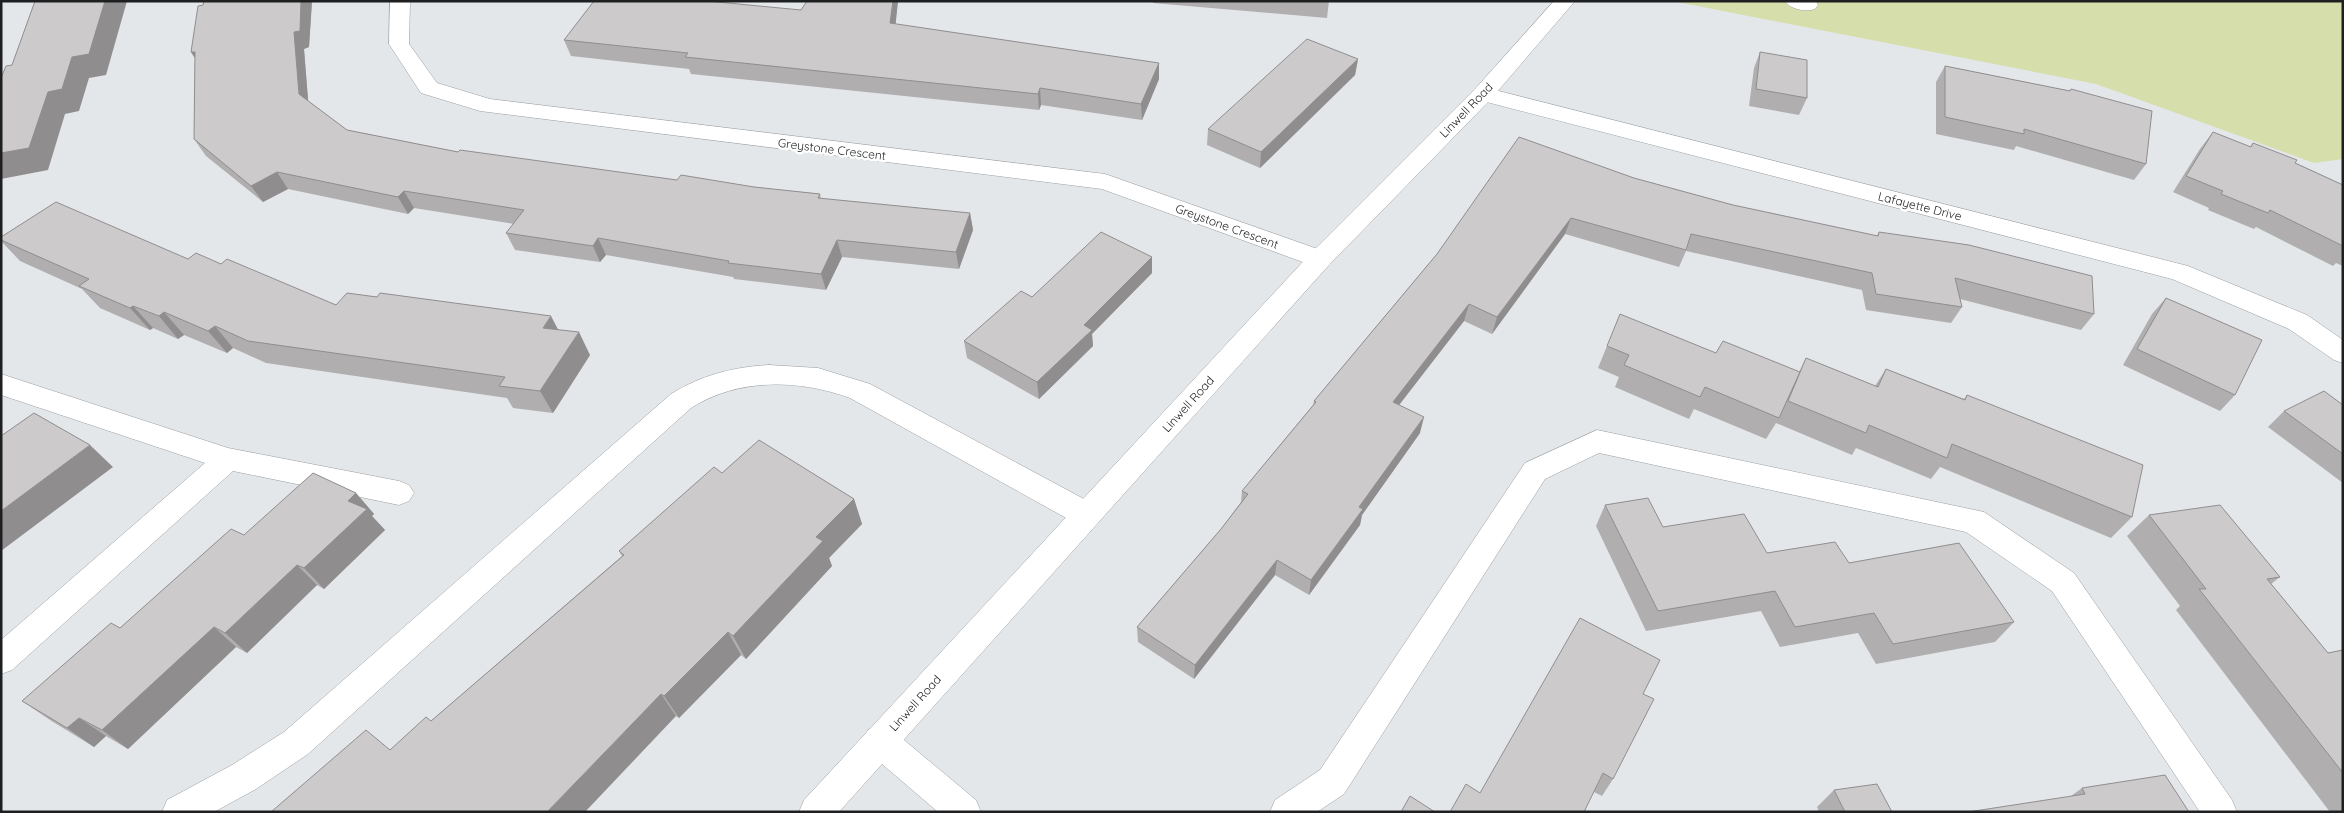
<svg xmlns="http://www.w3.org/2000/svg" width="2344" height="813" viewBox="0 0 2344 813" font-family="Quicksand,sans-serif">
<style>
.green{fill:#d6deab}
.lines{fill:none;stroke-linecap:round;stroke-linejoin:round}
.minor-casing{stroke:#9b9ea1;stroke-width:1}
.major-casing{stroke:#9b9ea1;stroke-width:1}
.minor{fill:#fff;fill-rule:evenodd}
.major{fill:#fff;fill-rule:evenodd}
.wall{fill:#b0aeaf}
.shaded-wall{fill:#908d8f}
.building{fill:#cdcacc;stroke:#908d8f}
.labels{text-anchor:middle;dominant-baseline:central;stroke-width:5;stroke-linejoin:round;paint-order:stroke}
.street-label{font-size:12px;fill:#1e1f20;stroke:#fff}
</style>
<rect width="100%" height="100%" fill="#e4e7ea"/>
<!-- green -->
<polygon class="green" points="1672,1 2343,1 2343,159 2314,163 2096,84"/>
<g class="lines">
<defs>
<g id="minor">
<polygon points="390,1 410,1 409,44 437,83 490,99 1105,174 1329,253 1332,259 1329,265 1320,268 1311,265 1102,189 480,111 421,93 389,44"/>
<path d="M1785 1H1816L1818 5 1815 9C1806 12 1791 10 1785 1Z"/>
<polygon points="1483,87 2188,266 2307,315 2343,340 2343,363 2334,360 2289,329 2172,279 1475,99 1472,94 1475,89"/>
<path d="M769 365 818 368 870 384 1097 506 1102 515 1097 524 1087 527 1077 524 850 398C798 379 738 378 691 408L308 754 256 789 214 812H162L167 800 232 765 284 732 671 394C702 375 733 367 769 365Z"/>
<polygon points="1,374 228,448 399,481 409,485 414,493 409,501 399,505 233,471 12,670 1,674 1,640 205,463 1,395"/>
<polygon points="1597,430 1984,512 2074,573 2232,800 2237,812 2200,812 2052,591 1966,532 1599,453 1545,479 1344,794 1317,812 1270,812 1275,800 1320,770 1525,463"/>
<polygon points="880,725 892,730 976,800 981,812 938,812 868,752 863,741 868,730"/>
</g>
<polygon id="major" points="1554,1 1575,1 1491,99 1329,265 839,812 799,812 804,800 1311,253 1475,89"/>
</defs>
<!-- minor casing -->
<use href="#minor" class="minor-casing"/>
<!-- major casing -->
<use href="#major" class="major-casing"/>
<!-- minor -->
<use href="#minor" class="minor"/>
<!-- major -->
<use href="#major" class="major"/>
</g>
<!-- wall -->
<g class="wall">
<polygon points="204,1 312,1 309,47 304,49 308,101 347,130 458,152 677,180 754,187 820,194 821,199 970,213 973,230 959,269 842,257 826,290 734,279 733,277 606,255 600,262 515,250 506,233 514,224 414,208 408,214 288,189 263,202 206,156 194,139 195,58 191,52"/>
<polygon points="898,1 895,24 1159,79 1142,120 1041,105 1039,110 691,74 689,69 571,56 564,40 801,10"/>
<polygon points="1153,1 1329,1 1327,18 1153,3"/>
<polygon points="1760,52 1807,98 1799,115 1749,106 1754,68"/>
<polygon points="1358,59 1355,75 1260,168 1207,145 1208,129"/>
<polygon points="1945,66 2070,91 2071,89 2146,164 2134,180 2016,146 2014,150 1936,134 1936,82"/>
<polygon points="2213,132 2250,147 2253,143 2343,185 2343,266 2336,263 2333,266 2256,227 2254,229 2208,210 2209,208 2173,192 2200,149"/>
<polygon points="1634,178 1733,205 1877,236 1879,232 2094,314 2081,330 1960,299 1962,307 1951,323 1866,310 1862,290 1686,251 1679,267 1565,234 1492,334 1464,321 1399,405 1420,433 1362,515 1360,525 1309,595 1275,575 1194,679 1138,642 1137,627 1221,529 1241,502 1242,491 1313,405 1314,401 1437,254"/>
<polygon points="1,237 188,259 221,264 336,305 558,330 590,355 553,413 513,408 507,398 266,363 233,348 227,353 184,335 178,339 153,328 150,330 100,308 82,289 20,261 1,241"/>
<polygon points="1152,273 1092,334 1093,346 1039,399 967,358 964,341 1032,297"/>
<polygon points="2166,298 2235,395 2220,411 2123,365 2152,314"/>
<polygon points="1607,346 1716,353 1799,372 1806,358 1875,386 1886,369 1964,399 1967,395 2132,517 2111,538 1940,467 1931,479 1856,448 1852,455 1776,423 1766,439 1694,409 1689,419 1615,387 1619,377 1598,368"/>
<polygon points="2343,405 2343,483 2268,427 2284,411"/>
<polygon points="722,473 854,499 862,524 829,558 832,566 746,659 741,655 679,718 676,716 390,750 431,721 622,556 619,551"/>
<polygon points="356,493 374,514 372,516 385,530 324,589 317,585 247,653 236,647 128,749 106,736 94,747 50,720 22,701 244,535"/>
<polygon points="1605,505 1663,527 1767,553 1849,563 2014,622 1995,642 1876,664 1858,633 1780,647 1761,611 1646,631 1596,526"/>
<polygon points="2149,515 2280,577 2271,584 2328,653 2343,650 2343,812 2330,812 2176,610 2180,606 2127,536"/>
<polygon points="1643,694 1613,779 1602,796 1594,792 1480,793"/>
<polygon points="2082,788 2189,812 2071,796"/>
<polygon points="1834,790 1892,812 1819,812 1817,807"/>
</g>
<!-- shaded-wall -->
<g class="shaded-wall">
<polygon points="105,1 127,1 106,75 89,78 79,111 65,114 48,170 1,179 1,153 48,92 72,57"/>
<polygon points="301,1 312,1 309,47 304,49 309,111 299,94 294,32"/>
<polygon points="893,1 898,1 894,40 890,23"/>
<polygon points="191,52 195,52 202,69"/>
<polygon points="1358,59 1355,75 1260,168 1261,152"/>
<polygon points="1159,63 1159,79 1142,120 1141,104"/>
<polygon points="1040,88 1041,105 1039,110 1038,94"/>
<polygon points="277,172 288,189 263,202 251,186"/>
<polygon points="404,191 414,208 408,214 398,197"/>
<polygon points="970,213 973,230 959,269 956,252"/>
<polygon points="1571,218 1565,234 1492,334 1497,317"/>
<polygon points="598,238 606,255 600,262 593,246"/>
<polygon points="837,240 842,257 826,290 821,274"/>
<polygon points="1152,257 1152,273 1092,334 1093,346 1039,399 1037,382 1084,325"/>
<polygon points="1469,304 1464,321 1389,418 1393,402"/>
<polygon points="133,306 153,328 150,330 130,308"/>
<polygon points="164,312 184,335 178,339 159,316"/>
<polygon points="551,316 563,339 543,328"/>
<polygon points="215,326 233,348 227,353 208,331"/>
<polygon points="579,332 590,355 553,413 540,391"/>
<polygon points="1424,417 1420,433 1362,515 1360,525 1309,595 1311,580 1359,507"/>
<polygon points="90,445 113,467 1,551 1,511"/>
<polygon points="356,493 374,514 372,516 385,530 324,589 304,568 348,501"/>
<polygon points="854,499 862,524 829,558 832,566 746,659 733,636 816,537"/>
<polygon points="1277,560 1275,575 1194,679 1195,665"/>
<polygon points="297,565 317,585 247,653 225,633"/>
<polygon points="214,627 236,647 128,749 102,730"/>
<polygon points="728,632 741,655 679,718 664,696"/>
<polygon points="661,694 676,716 585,812 547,812"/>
<polygon points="79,718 106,736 94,747 67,728"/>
</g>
<!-- building -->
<g class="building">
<polygon points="35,1 105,1 89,54 72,57 62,89 48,92 29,148 1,153 1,78 6,66 12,65"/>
<polygon points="204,1 301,1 300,31 294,32 299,94 347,130 458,152 460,150 677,180 681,175 754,187 820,194 818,198 970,213 956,252 837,240 821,274 728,263 729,261 598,238 593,246 506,233 524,210 404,191 398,197 277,172 251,186 194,139 195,52 191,52 198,6 203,5"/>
<polygon points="594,1 707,1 801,10 807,1 893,1 890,23 1159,63 1141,104 1040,88 1038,94 685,57 688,53 564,40"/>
<polygon points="1307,39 1358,59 1261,152 1208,129"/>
<polygon points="1760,52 1807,60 1807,98 1756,89"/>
<polygon points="1945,66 2070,91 2071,89 2152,111 2146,164 2024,129 2024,134 1945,117"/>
<polygon points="2213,132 2251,147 2253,143 2297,160 2295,163 2343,185 2343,246 2270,210 2268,213 2221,194 2223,191 2186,176"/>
<polygon points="1519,137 1634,178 1733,205 1878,236 1879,232 1969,245 2092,276 2094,314 1955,278 1962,307 1876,294 1872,273 1691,234 1686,250 1571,218 1497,317 1469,304 1393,402 1424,417 1359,507 1363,509 1311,580 1277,560 1195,665 1137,627 1221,529 1248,494 1242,491 1316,402 1314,401 1437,254"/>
<polygon points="56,202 188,259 196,253 221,264 227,259 336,305 347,293 377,297 380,293 551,316 543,328 579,332 540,391 499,386 505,377 248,341 215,326 208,331 164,312 159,316 133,306 130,308 79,286 89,279 1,240 1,237"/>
<polygon points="1101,232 1152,257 1084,325 1092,330 1037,382 964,341 1021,291 1032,297"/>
<polygon points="2166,298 2262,340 2235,395 2137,349"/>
<polygon points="1620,314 1716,353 1723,341 1800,372 1779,418 1705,387 1700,397 1624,365 1629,355 1607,346"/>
<polygon points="1806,358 1878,387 1886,369 1965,400 1967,395 2143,465 2132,517 1952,444 1947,458 1869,425 1866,433 1788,401"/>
<polygon points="2324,391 2343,405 2343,454 2284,411"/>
<polygon points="34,413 90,445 1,511 1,436"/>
<polygon points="759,440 854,499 816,537 823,541 733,636 728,632 664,696 661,694 547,812 271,812 366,730 390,750 426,717 431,721 624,555 619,551 714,467 722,473"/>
<polygon points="313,473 356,493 348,501 367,509 304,568 297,565 225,633 214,627 102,730 79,718 67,728 22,701 111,623 120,628 231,529 244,535"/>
<polygon points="1648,498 1663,527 1744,514 1767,553 1835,542 1849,563 1959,543 2014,622 1893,644 1874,613 1795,627 1775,591 1658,611 1605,505"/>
<polygon points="2220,505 2280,577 2267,579 2328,653 2343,650 2343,773 2199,589 2206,589 2149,515"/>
<polygon points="1580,618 1660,660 1643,694 1654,699 1613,779 1603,773 1584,812 1450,812 1466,784 1480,793"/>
<polygon points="2165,775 2189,812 1968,812 2085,794 2082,788"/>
<polygon points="1877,784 1892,812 1845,812 1834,790"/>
<polygon points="1410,796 1435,812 1401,812"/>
</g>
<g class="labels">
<!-- street labels -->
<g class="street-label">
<text transform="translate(1466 110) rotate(-46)">Linwell Road</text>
<text transform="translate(832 149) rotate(7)">Greystone Crescent</text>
<text transform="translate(1920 206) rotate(14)">Lafayette Drive</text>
<text transform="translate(1227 226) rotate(20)">Greystone Crescent</text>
<text transform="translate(1188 404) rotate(-48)">Linwell Road</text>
<text transform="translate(915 703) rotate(-48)">Linwell Road</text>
</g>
</g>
<!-- border -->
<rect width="2344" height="813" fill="none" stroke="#1e1f20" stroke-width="5"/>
</svg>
